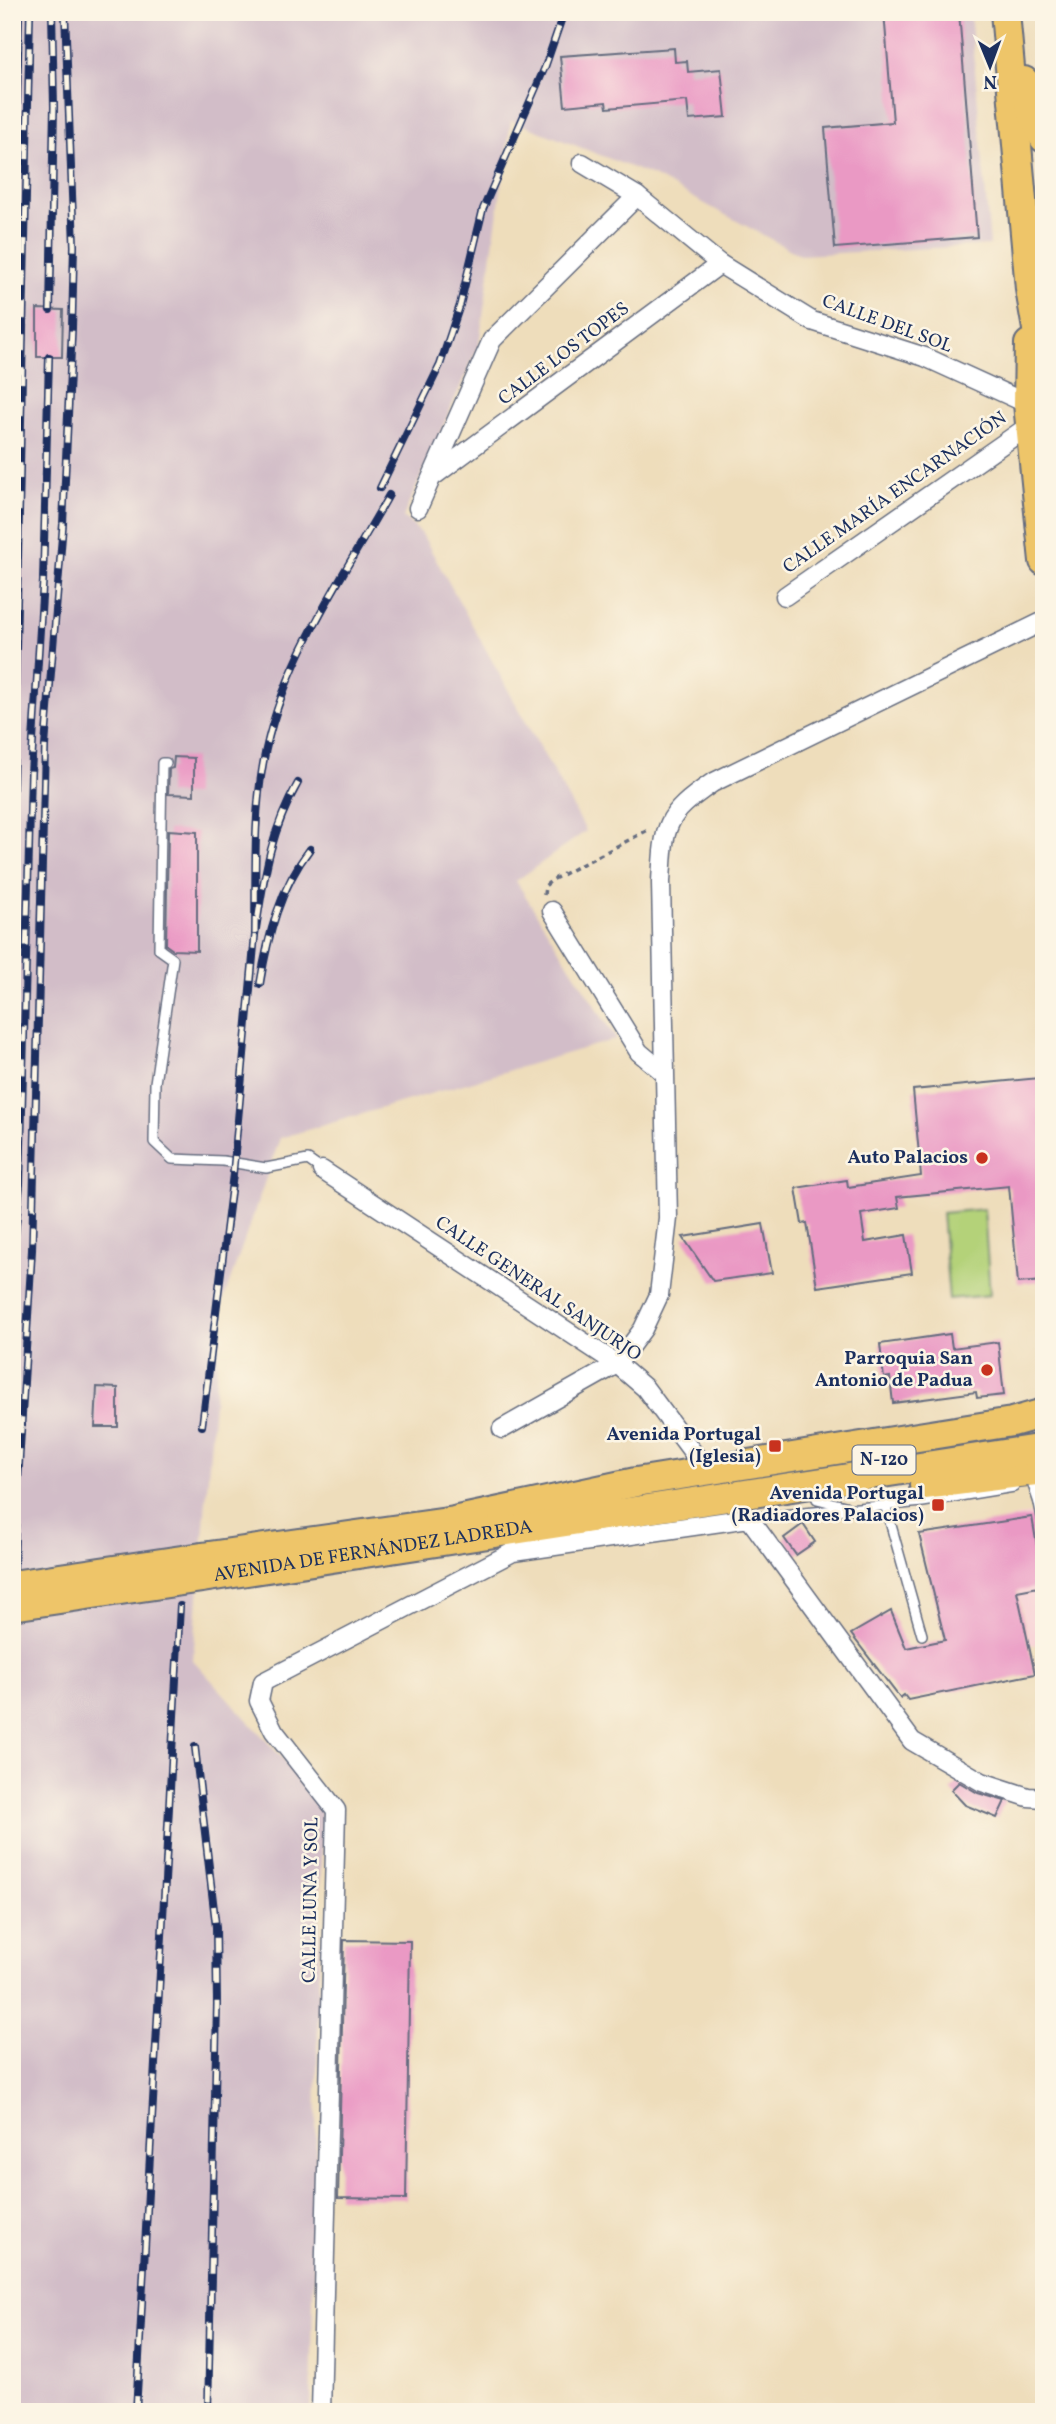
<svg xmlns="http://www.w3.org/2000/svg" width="1056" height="2424" viewBox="0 0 1056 2424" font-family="Vollkorn,serif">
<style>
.built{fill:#f7cfd5}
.industrial{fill:#d2bdc8}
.pitch{fill:#b4d279;stroke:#68806c;stroke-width:2}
.building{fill:#ea99c4}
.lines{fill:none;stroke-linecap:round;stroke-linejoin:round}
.service-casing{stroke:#656c7f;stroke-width:12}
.minor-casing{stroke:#656c7f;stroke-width:21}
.primary-casing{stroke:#656c7f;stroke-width:32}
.trunk-casing{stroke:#656c7f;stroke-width:32}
.path{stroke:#656c7f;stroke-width:3.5;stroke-dasharray:5 5;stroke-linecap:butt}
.service{stroke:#fff;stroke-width:9}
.minor{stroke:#fff;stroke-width:18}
.primary{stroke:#eec569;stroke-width:28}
.trunk{stroke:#eec569;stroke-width:28}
.rail-casing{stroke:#1b2f5e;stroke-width:8}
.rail{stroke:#fcf5e5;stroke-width:5;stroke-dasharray:16;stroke-linecap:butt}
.trunk-bridge-casing{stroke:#656c7f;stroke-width:32;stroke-linecap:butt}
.trunk-bridge{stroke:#eec569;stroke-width:28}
.poi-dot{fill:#c8321e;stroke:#fcf5e5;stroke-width:2.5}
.labels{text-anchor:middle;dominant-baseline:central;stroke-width:5;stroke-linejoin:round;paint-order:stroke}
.shield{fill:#fcf5e5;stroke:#5e6a86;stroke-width:2}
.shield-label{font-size:18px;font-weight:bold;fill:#1b2f5e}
.street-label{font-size:19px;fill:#1b2f5e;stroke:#fcf5e5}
.poi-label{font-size:19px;font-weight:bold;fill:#1b2f5e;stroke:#fcf5e5;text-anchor:end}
</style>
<rect width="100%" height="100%" fill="#fcf5e5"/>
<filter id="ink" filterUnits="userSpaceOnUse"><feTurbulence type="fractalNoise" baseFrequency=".0143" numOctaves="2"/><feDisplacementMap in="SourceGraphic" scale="14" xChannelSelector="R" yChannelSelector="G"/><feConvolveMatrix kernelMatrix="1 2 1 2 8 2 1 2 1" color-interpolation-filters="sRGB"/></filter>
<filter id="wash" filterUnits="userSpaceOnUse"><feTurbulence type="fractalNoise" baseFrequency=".00686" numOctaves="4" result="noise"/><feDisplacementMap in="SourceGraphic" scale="28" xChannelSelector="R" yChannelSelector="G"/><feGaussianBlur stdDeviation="1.57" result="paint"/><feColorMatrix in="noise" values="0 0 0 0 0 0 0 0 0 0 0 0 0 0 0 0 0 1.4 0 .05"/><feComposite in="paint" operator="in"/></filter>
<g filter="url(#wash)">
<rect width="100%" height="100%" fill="#edb"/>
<!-- built -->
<polygon class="built" points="1044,1511 1044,1644 1030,1645 1002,1521"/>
<!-- industrial -->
<polygon class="industrial" points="12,12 970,12 990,245 800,255 653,176 511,120 479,344 403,517 422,534 586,831 516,881 616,1039 280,1138 222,1304 193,1660 322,1802 311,2412 12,2412"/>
<!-- pitch -->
<polygon class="pitch" points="984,1209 990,1295 949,1299 942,1213"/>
<g id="blocks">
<!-- building -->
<g class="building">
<polygon points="884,12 959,12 977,237 835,248 825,128 893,122"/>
<polygon points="674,48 675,62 687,61 688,72 721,69 726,117 689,120 687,101 607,108 606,102 565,106 560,56"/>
<polygon points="37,309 63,310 62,357 37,357"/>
<polygon points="174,757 194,758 194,795 168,794 169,769 173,768"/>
<polygon points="168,830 197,832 197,951 173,950 166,945"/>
<polygon points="1039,1078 1044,1131 1044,1281 1018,1283 1009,1186 897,1197 899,1208 861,1214 865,1242 906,1235 912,1273 817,1287 807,1223 802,1224 796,1188 847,1180 848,1187 921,1176 913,1090"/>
<polygon points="763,1224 772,1273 713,1281 683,1237"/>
<polygon points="950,1334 952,1348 998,1342 1004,1395 977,1398 976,1392 893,1403 890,1377 884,1378 880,1344"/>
<polygon points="97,1387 118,1388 118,1427 95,1427"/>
<polygon points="1032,1517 1044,1586 1017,1591 1035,1674 908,1700 904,1695 900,1698 851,1634 891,1611 906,1648 945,1640 919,1534"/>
<polygon points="803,1524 815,1542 796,1555 784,1538"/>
<polygon points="959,1782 978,1793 1005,1801 997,1818 965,1805 951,1790"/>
<polygon points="344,1940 410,1941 406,2199 338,2198"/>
</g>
</g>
</g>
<g filter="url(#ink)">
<use href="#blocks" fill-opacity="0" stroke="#656c7f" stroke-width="2"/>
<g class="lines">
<defs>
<g id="service">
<polyline points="166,763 162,763 159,949 173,959 155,1083 154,1142 172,1159 223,1161 266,1168 308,1160 322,1170"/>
<polyline points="1033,1485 1039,1503 1044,1506"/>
<polyline points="817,1499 845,1506"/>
<polyline points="1039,1503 1044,1527"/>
<polyline points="885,1504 922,1635"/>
<polyline points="750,1518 923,1502 1014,1487"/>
</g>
<g id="minor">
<polyline points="582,163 637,196 720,264 812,321 925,357 1028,404"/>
<polyline points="435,475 720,264"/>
<polyline points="418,508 492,340 637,196"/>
<polyline points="785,596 1030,425"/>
<polyline points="552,911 639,1052 663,1072"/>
<polyline points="322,1170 617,1364 645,1388 706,1470"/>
<path d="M502 1429 617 1364 643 1329 659 1295 668 1218 661 882C664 825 664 816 712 783L1044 621"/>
<polyline points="321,2412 336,1810 274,1731 259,1701 263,1682 513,1552 749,1518 912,1741 982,1782 1028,1797 1044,1798"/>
</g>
<g id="primary">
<polyline points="1005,12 1030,289 1044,369"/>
<polyline points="1024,81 1031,110 1044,138"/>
<polyline points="1029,344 1028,404 1044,561"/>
</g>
<g id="trunk">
<polyline points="924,1485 1044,1470"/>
<polyline points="458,1520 636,1482 1012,1422 1044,1413"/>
<polyline points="202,1557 476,1518"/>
<path id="s1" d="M202 1578 1044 1448"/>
</g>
</defs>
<!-- service casing -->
<use href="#service" class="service-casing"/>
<!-- minor casing -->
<use href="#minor" class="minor-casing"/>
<!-- primary casing -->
<use href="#primary" class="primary-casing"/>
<!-- trunk casing -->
<use href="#trunk" class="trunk-casing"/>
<!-- path -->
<polyline class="path" points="544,895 545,886 552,880 650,829"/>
<!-- service -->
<use href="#service" class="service"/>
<!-- minor -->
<use href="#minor" class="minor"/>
<!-- primary -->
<use href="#primary" class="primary"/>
<!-- trunk -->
<use href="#trunk" class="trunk"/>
<defs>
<g id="rail">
<polyline points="50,310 54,107 52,12"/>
<polyline points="12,338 19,12"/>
<polyline points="380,488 440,365 460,305 483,209 545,67 564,12"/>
<path d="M298 783C269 834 264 878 255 935 256 878 253 820 263 764 280 666 341 580 389 495"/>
<polyline points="12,831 30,12"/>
<path d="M260 984C268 935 280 888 310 849"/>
<polyline points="12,1266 20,1184 31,773 43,581 49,357"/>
<polyline points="202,1426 233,1174 255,935"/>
<polyline points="12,1657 15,1530 32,1250 45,746 63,524 72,328 74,246 65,12"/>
<polyline points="195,1747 216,1927 217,2005 208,2412"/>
<polyline points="136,2412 180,1606"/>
</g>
</defs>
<!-- rail casing -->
<use href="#rail" class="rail-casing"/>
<!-- rail -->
<use href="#rail" class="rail"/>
<defs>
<g id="trunk-bridge">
<polyline points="12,1585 202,1557"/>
<polyline points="12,1606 202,1578"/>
</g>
</defs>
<!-- trunk-bridge casing -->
<use href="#trunk-bridge" class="trunk-bridge-casing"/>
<!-- trunk-bridge -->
<use href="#trunk-bridge" class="trunk-bridge"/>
</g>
</g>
<!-- markers -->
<g class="poi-dot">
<circle cx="982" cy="1158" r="7"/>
<circle cx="987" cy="1370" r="7"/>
<rect x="768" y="1439" width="14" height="14" rx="3.5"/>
<rect x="931" y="1498" width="14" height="14" rx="3.5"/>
</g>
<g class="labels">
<!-- shield labels -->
<rect class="shield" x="852.5" y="1445.5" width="63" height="29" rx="5"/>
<g class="shield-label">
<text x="884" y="1460">N-120</text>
</g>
<!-- street labels -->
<g class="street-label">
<text transform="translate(887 324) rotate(20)">CALLE DEL SOL</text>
<text transform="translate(564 354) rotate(-37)">CALLE LOS TOPES</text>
<text transform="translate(895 493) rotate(-35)">CALLE MARÍA ENCARNACIÓN</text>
<text transform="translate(538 1289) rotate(34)">CALLE GENERAL SANJURJO</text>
<text stroke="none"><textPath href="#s1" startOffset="173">AVENIDA DE FERNÁNDEZ LADREDA</textPath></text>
<text transform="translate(311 1900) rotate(-89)">CALLE LUNA Y SOL</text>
</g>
<!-- poi labels -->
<g class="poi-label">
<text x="968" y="1158">Auto Palacios</text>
<text x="973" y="1359">Parroquia San<tspan x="973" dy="22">Antonio de Padua</tspan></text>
<text x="761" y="1435">Avenida Portugal<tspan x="761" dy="22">(Iglesia)</tspan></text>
<text x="924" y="1494">Avenida Portugal<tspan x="924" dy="22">(Radiadores Palacios)</tspan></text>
</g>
</g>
<!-- margin -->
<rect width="1056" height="2424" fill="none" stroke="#fcf5e5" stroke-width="42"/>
<!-- north arrow -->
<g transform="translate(990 66) rotate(179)" stroke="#fcf5e5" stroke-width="5" paint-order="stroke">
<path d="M0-5L12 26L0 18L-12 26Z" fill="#1b2f5e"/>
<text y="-10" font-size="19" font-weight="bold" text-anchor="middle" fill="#1b2f5e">N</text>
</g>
</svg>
